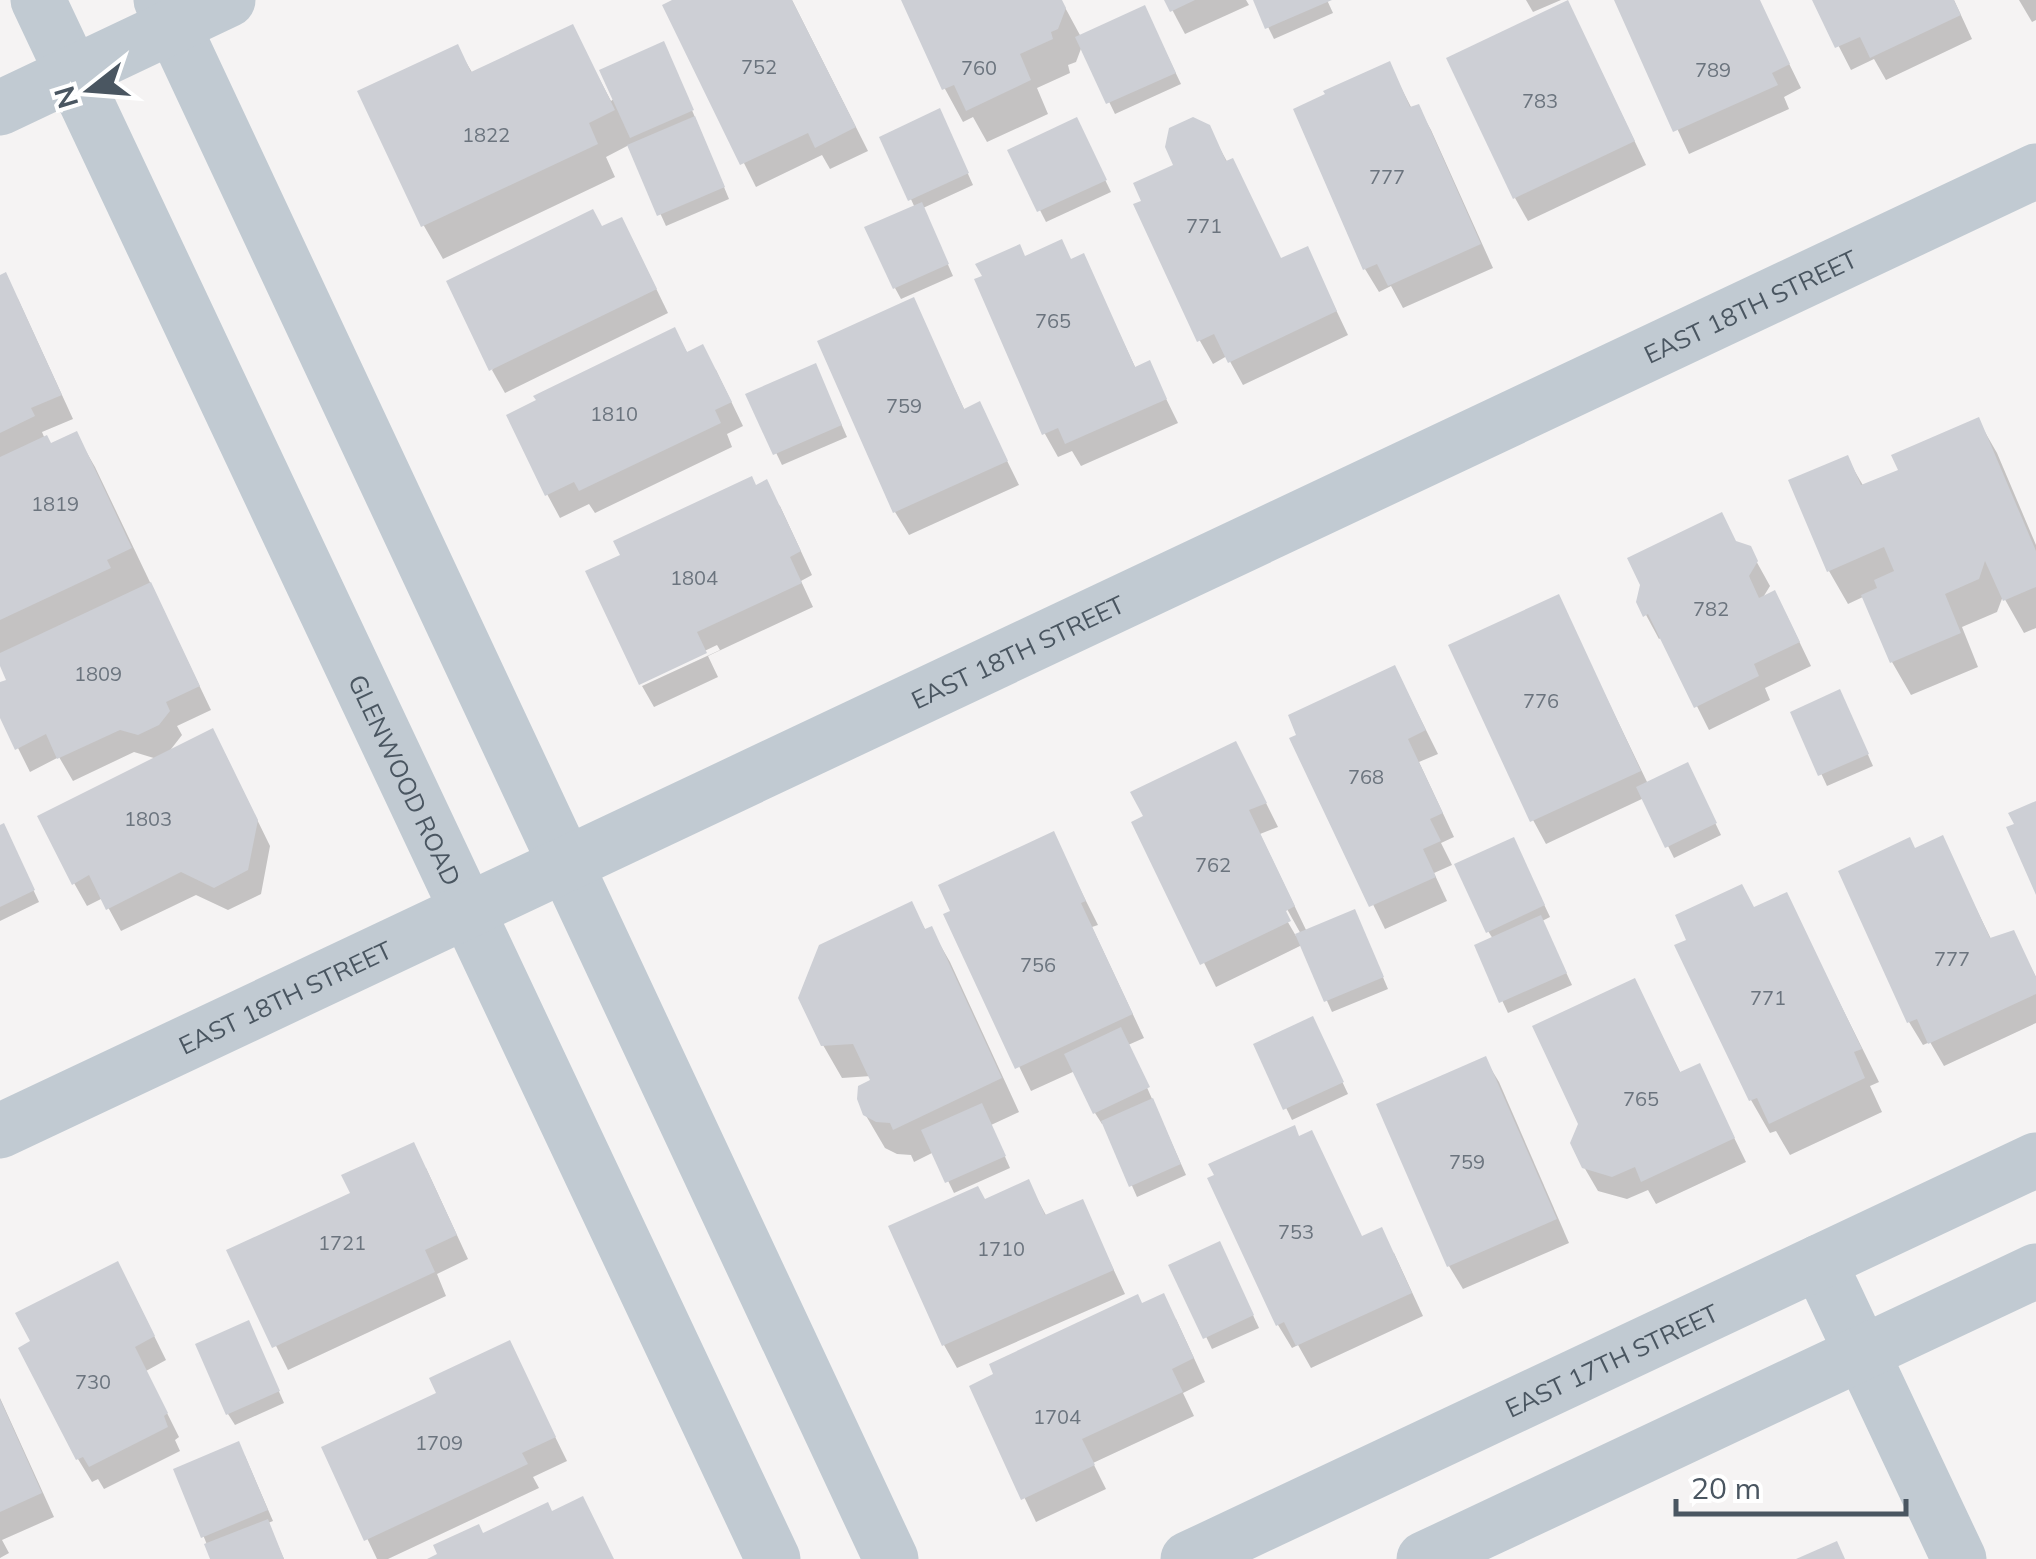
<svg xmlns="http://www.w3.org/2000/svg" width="2036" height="1559" viewBox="0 0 2036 1559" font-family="Mulish,sans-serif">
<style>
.shadow{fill:#0003;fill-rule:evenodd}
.building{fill:#cdcfd5}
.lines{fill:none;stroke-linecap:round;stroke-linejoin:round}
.street{stroke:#c1cad2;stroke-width:55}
.labels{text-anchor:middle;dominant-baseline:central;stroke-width:8;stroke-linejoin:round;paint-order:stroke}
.number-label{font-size:20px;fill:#6b747e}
.street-label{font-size:25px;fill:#4a5661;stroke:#fff}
</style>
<rect width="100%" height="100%" fill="#f5f3f3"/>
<!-- shadow -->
<g class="shadow">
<polygon points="677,0 792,0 868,151 830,169 822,155 756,187 665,6"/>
<polygon points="904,0 1061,0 1081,37 1150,19 1181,84 1115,114 1082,46 1076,62 1068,65 1070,73 1037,88 1048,114 987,142 973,117 963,122 945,89"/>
<polygon points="1167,0 1246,0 1249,5 1185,34"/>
<polygon points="1255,0 1327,0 1333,13 1274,39"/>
<polygon points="1526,0 1561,0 1533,12"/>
<polygon points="1617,0 1758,0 1801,88 1784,97 1789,109 1689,154"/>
<polygon points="1815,0 1954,0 1972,39 1886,80 1874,59 1851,70"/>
<polygon points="2019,0 2036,0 2036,20 2032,22"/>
<polygon points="572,27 611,101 669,55 729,199 666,226 629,145 606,157 615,177 443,259 424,226 360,92 457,47 473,74"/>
<polygon points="1580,27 1646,165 1528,221 1515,198"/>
<polygon points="1389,64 1412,109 1418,107 1431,130 1493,268 1403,308 1391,286 1379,292 1365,269"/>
<polygon points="945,123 973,185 923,208 953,276 901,299 895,288 915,208 883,138"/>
<polygon points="1208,127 1282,261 1307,249 1348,335 1243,385 1227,356 1213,364 1200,341 1144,202"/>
<polygon points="1082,132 1111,192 1046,222 1010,151"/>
<polygon points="601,229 634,243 668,313 505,393 492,370"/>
<polygon points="1083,256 1136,369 1149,364 1178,423 1081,466 1072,451 1058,457 1045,434 1025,258 1072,261"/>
<polygon points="0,278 18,299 73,419 42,432 45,439 51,446 76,434 95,467 211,710 177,726 182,735 168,753 225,754 270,846 261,894 228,910 196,895 121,931 103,898 87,906 74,883 157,759 134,752 73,781 59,757 30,772 0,712 0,685 10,681 0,662"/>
<polygon points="913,300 965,411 979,404 1019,485 909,535 895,512"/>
<polygon points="674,330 688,354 716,370 743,426 727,434 732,447 595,513 589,504 560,518 547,494"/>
<polygon points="821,378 847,437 782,465 748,395"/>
<polygon points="1978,420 1997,453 2036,545 2036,628 2024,633 2003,596 1997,612 1962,627 1978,667 1911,695 1892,662 1865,596 1848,604 1829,571 1847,458 1864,487 1901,471"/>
<polygon points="756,488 780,506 812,575 801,581 813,607 708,656 718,677 654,707 642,686 720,650 717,645 640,682"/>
<polygon points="1737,544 1749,548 1770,586 1762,599 1787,616 1811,666 1765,688 1770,700 1709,730 1662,637 1659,639 1639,602"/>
<polygon points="1558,597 1648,784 1693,777 1721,835 1674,858 1644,798 1546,844 1533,820"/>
<polygon points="1407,692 1438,754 1419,762 1454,837 1441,843 1452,865 1434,873 1447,901 1385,929 1293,740"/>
<polygon points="1845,703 1873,766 1827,786 1793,713"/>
<path d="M1248 767 1278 827 1260 834 1307 932 1360 923 1388 989 1332 1012 1302 945 1216 987 1135 823ZM1287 909 1302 936H1296L1282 912Z"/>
<polygon points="0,828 9,838 39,902 0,921"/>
<polygon points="1053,835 1098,925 1092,927 1144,1038 1128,1045 1186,1175 1137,1197 1104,1123 1102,1124 1095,1113 1075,1071 1031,1091 946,915"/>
<polygon points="1942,839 1992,941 2013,933 2036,977 2036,1023 1944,1066 1930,1042 1923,1045 1909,1022 1915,851"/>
<polygon points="1519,851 1550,917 1542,921 1572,985 1508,1013 1477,947 1493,939 1488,931"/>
<polygon points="1786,895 1879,1082 1870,1086 1882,1112 1790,1155 1776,1131 1770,1133 1751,1100 1678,946"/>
<polygon points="911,904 926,931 931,929 950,962 1019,1112 991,1125 1010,1168 954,1193 934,1152 914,1162 911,1155 897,1154 885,1148 865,1114 873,1082 871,1076 842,1078 823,1045"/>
<polygon points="1634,981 1681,1074 1699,1066 1746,1162 1656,1204 1648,1190 1627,1199 1598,1191 1584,1167"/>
<polygon points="1318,1030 1348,1094 1292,1120 1256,1046"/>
<polygon points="1485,1059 1499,1082 1569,1243 1463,1289 1449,1266"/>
<polygon points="426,1168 468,1259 437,1274 446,1296 288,1370 229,1251"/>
<polygon points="1218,1176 1394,1253 1423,1316 1311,1368 1298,1345 1292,1348 1278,1325 1210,1179"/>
<polygon points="1028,1182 1047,1217 1082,1202 1125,1294 957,1368 944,1345 984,1202"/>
<polygon points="1225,1255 1259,1328 1212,1349 1172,1266"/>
<polygon points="130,1287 166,1360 146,1371 179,1437 175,1440 180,1451 104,1489 98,1479 92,1482 78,1459"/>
<polygon points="1141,1306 1176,1319 1205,1382 1183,1393 1194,1416 1093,1463 1106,1489 1036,1522 972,1387"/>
<polygon points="254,1334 284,1403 235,1425 228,1414"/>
<polygon points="509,1343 567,1461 533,1477 539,1488 388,1559 377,1559 324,1448 439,1395"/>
<polygon points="0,1398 54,1517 2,1540 9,1553 0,1558"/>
<polygon points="245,1456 273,1521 268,1523 284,1559 213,1559 176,1470"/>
</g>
<!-- building -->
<g class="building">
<polygon points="672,0 792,0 856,127 815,148 808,133 740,165 662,5"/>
<polygon points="901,0 1062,0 1066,8 1058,29 1051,32 1053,39 1020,54 1031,80 966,111 954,85 942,90"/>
<polygon points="1164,0 1195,0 1170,12"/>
<polygon points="1253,0 1332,0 1265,29"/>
<polygon points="1568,0 1635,141 1513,199 1446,58"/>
<polygon points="1614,0 1760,0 1790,64 1772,73 1778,85 1673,132"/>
<polygon points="1812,0 1954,0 1961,15 1870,58 1860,37 1835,48"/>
<polygon points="1145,5 1176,73 1106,104 1075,37"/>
<polygon points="573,24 615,110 589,123 598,144 421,227 357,91 458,44 471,72"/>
<polygon points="664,41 694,110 630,138 599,70"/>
<polygon points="1390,61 1410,107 1419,104 1481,244 1388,286 1377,264 1363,270 1293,109 1325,94 1323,91"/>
<polygon points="940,108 969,173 908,201 879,137"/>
<polygon points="695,116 725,187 657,216 627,145"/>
<polygon points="1077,117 1107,180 1037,212 1007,150"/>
<polygon points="1193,117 1210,125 1226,161 1233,158 1281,258 1308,246 1337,311 1228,363 1214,334 1197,342 1133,204 1141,201 1133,183 1173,165 1165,147 1169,128"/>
<polygon points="922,202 949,264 893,289 864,227"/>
<polygon points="593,209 602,226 622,217 657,289 489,371 446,281"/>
<polygon points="1062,239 1071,259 1084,253 1135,367 1150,360 1167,399 1065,444 1058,428 1042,435 974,279 982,276 975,264 1020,244 1025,256"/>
<polygon points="6,272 62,395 31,408 35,416 0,433 0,275"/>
<polygon points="914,297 964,409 980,401 1008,461 893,513 817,341"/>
<polygon points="675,327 687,352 703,344 732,402 715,410 721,423 579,491 574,482 545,496 506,415 536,400 533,396"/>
<polygon points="816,363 842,425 773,455 745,394"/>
<polygon points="1979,417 2036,551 2036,587 2003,601 1985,561 1979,579 1945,594 1961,633 1890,663 1861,595 1877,588 1874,580 1894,571 1884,547 1827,572 1788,480 1848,455 1861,485 1898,470 1891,455"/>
<polygon points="77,431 132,548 107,560 111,568 0,620 0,457 47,435 51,443"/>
<polygon points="752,476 756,485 767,479 801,551 790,557 802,583 697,632 707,653 639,685 585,571 620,555 613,541"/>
<polygon points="1722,512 1736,541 1751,546 1758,561 1749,576 1759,598 1775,590 1800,642 1754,664 1759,676 1694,708 1648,614 1643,617 1636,602 1640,585 1627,558"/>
<polygon points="151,582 200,686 166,702 170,711 159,725 138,735 120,730 57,759 46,734 15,750 0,718 0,682 6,680 0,666 0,653"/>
<polygon points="1559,594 1641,771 1530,822 1448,645"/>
<polygon points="1395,665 1426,730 1408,739 1443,813 1430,819 1441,841 1423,849 1436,877 1369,907 1289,738 1296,735 1288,715"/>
<polygon points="1840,689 1869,754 1818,776 1790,712"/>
<polygon points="213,728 258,820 248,870 214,888 181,872 106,910 89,875 72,885 37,816"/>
<polygon points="1236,741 1267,803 1249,810 1295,906 1286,911 1291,921 1200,965 1131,822 1143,816 1130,792"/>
<polygon points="1688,762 1717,823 1665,848 1636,787"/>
<polygon points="2036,801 2036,895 2006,827 2014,824 2008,813"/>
<polygon points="4,823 35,890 0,907 0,825"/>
<polygon points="1054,831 1086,901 1081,903 1133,1014 1015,1069 943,914 950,911 938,885"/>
<polygon points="1943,835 1990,938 2014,930 2036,977 2036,994 1928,1044 1917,1019 1907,1023 1838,871 1910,837 1915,848"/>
<polygon points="1514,837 1545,905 1486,933 1454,864"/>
<polygon points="1742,884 1754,907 1787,892 1862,1049 1854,1052 1865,1078 1769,1124 1757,1098 1749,1101 1674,945 1686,940 1675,915"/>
<polygon points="912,901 925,929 932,926 1002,1078 893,1130 890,1123 876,1122 863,1115 857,1099 858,1086 870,1080 853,1044 821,1046 798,998 819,945"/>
<polygon points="1355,909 1384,977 1324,1002 1295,934"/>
<polygon points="1541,915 1567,973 1499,1003 1474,945"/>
<polygon points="1635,978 1680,1072 1700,1063 1735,1138 1641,1182 1635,1167 1612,1177 1582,1168 1570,1143 1578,1124 1532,1026"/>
<polygon points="1313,1016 1344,1082 1283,1110 1253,1044"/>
<polygon points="1121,1027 1150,1087 1093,1114 1064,1054"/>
<polygon points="1486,1056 1557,1219 1447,1267 1376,1104"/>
<polygon points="1153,1098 1181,1164 1129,1187 1101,1121"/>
<polygon points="982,1103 1006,1156 945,1183 921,1130"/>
<polygon points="1295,1125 1299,1136 1312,1130 1362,1236 1382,1227 1412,1293 1296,1346 1284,1322 1276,1326 1207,1178 1214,1175 1208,1164"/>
<polygon points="414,1142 457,1235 425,1250 435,1272 272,1348 226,1250 350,1193 341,1175"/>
<polygon points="1029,1179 1045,1215 1083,1199 1114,1270 942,1346 888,1226 978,1186 985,1199"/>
<polygon points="1220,1241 1254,1315 1203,1339 1168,1265"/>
<polygon points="118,1261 155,1336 135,1347 168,1413 164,1416 168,1427 89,1467 83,1457 76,1460 18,1348 30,1341 15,1313"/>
<polygon points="1164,1293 1194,1358 1172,1369 1183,1392 1082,1439 1095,1465 1021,1500 969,1386 993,1374 989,1364 1138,1294 1142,1303"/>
<polygon points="249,1320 280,1391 226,1415 195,1344"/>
<polygon points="510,1340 556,1437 522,1453 528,1464 364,1541 321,1447 436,1393 429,1378"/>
<polygon points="0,1399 42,1493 0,1512"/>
<polygon points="239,1441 268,1510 201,1538 173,1469"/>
<polygon points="583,1496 614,1559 427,1559 437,1554 433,1545 479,1524 483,1533 548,1502 552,1511"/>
<polygon points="268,1519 284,1559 210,1559 204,1544"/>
<polygon points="1837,1541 1845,1559 1796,1559"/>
</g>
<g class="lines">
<!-- street -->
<g class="street">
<path id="s1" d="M38 0 773 1559"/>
<polyline points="161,0 891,1559"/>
<polyline points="0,108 228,0"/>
<path id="s2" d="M0 1131 2036 171"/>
<polyline points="1819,1262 1959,1559"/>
<path id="s3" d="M1188 1559 2036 1160"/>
<polyline points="1424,1559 2036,1271"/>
</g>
</g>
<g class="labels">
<!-- number labels -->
<g class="number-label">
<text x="759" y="66">752</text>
<text x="979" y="67">760</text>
<text x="1713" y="69">789</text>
<text x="1540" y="100">783</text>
<text x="486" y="134">1822</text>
<text x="1387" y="176">777</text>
<text x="1204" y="225">771</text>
<text x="1053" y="320">765</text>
<text x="904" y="405">759</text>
<text x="614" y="413">1810</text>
<text x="55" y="503">1819</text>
<text x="694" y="577">1804</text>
<text x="1711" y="608">782</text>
<text x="98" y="673">1809</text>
<text x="1541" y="700">776</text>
<text x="1366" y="776">768</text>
<text x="148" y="818">1803</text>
<text x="1213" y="864">762</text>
<text x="1952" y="958">777</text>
<text x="1038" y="964">756</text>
<text x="1768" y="997">771</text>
<text x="1641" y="1098">765</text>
<text x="1467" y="1161">759</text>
<text x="1296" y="1231">753</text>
<text x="342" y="1242">1721</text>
<text x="1001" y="1248">1710</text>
<text x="93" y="1381">730</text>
<text x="1057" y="1416">1704</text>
<text x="439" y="1442">1709</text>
</g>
<!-- street labels -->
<g class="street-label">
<text stroke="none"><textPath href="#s2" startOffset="1935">EAST 18TH STREET</textPath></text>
<text stroke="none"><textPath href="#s2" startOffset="1125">EAST 18TH STREET</textPath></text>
<text stroke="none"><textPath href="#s1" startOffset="862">GLENWOOD ROAD</textPath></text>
<text stroke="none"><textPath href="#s2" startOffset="315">EAST 18TH STREET</textPath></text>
<text stroke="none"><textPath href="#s3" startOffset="468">EAST 17TH STREET</textPath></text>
</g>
</g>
<!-- north arrow -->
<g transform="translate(90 90) rotate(253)" stroke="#ffffff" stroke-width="8" paint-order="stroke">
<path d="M0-8L18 38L0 25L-18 38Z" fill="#4a5661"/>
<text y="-15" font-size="28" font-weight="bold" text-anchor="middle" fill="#4a5661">N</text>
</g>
<!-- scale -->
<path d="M1676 1499v15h230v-15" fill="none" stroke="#4a5661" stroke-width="5"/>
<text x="1691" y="1499" font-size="30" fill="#4a5661" stroke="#ffffff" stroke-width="8" paint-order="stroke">20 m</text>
</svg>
